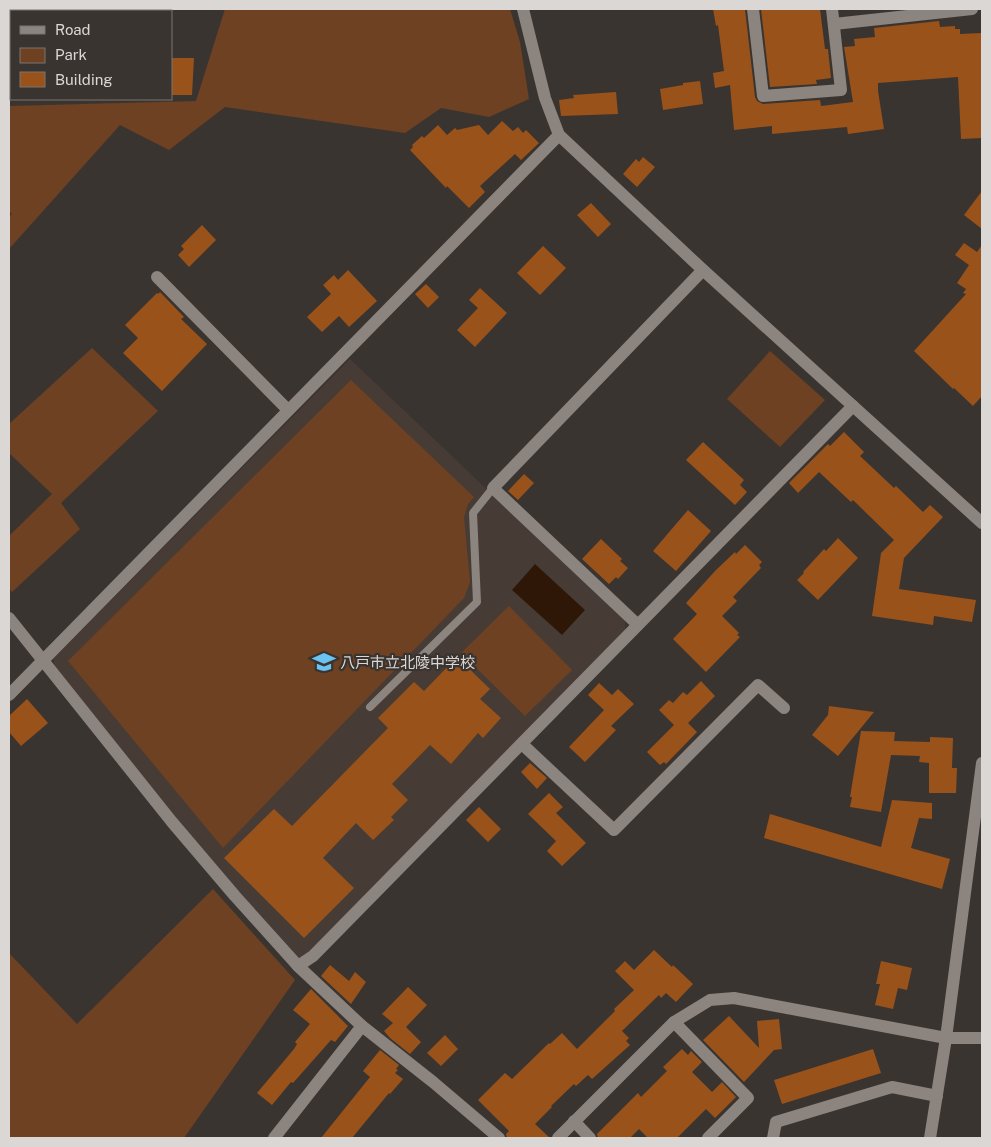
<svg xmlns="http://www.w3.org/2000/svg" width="991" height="1147" viewBox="0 0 991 1147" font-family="'Public Sans','Noto Sans JP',sans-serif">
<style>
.built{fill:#473c35}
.green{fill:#6e4122}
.water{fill:#2f1707}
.building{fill:#99521a}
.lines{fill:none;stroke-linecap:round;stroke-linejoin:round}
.service{stroke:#8b847f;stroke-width:8}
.minor{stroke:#8b847f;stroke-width:12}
.labels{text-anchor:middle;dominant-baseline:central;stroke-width:4.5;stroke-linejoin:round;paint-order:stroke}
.poi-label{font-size:15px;fill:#dbd7d5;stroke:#3a3430;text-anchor:start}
</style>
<rect width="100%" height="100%" fill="#3a3430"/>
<!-- built -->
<polygon class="built" points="350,359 625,621 625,630 306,955 298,958 234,888 176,820 54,666 54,658"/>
<!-- green -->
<g class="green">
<polygon points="225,9 510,9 520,42 529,99 489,117 441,108 405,133 225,107 169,150 120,125 9,249 9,217 12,214 9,212 9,106 196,101"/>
<polygon points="92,348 158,411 61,503 80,529 12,592 9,588 9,536 52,494 9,453 9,424"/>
<polygon points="770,351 825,400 780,447 727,399"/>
<polygon points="351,380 474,497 468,504 464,517 470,582 464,598 223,848 68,661"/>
<polygon points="509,606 572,670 525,716 461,653"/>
<polygon points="213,889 295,980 184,1138 9,1138 9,953 77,1024"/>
</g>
<!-- water -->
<polygon class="water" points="535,564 585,610 562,635 512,590"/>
<!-- building -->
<g class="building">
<polygon points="713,9 745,9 755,97 757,101 763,104 820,100 821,106 853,102 844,47 855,46 854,39 875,37 874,28 939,21 940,27 955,26 955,29 960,29 960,34 982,33 982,138 961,139 958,77 878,83 878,91 884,129 848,134 847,127 772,134 772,126 734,130 730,85 715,88 713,73 724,71 718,25 716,26"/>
<polygon points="761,9 820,9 825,49 828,49 831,78 816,80 817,84 770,87"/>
<polygon points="171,58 194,58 192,95 171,95"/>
<polygon points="700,81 703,104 663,110 660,89 683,85 683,83"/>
<polygon points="616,92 618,114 561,116 559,100 574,98 573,95"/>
<polygon points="502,121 513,131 518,127 523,133 526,130 539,143 521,160 515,154 480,186 485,192 469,208 447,186 446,188 410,150 413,147 412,145 422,136 424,138 438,125 447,135 455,128 457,130 479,125 488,135"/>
<polygon points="643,157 655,167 637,187 623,174 636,159 639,162"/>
<polygon points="982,191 982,229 964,215"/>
<polygon points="591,203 611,224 598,237 577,215"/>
<polygon points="202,225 216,240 189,267 178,255 184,249 181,246"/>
<polygon points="964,243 977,252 982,245 982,396 973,406 954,388 953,389 914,351 966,294 963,293 966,289 957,283 969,265 955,255"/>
<polygon points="543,246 566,268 540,295 517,273"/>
<polygon points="348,270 377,301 349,327 339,316 322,332 307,317 331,294 323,285 334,275 338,280"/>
<polygon points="426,284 439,297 428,308 415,294"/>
<polygon points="480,288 507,313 475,347 457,330 478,308 469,300"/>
<polygon points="160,292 184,317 181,319 207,344 162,391 123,353 138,338 125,325 157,293 158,294"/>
<polygon points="844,432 864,452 860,456 894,488 896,486 923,512 930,505 943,517 904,558 899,589 976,600 972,622 934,616 933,625 872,616 881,553 894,540 853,500 851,502 819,472 798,493 789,483 828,444 830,446"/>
<polygon points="703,442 744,480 740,485 747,492 735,505 686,460"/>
<polygon points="524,474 534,483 518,500 508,491"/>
<polygon points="688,510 711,531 676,571 653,551"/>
<polygon points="838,538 858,558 818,600 797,580 804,573 803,572 824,549 826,551"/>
<polygon points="601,539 622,559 620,561 628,568 618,579 616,577 609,584 582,559"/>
<polygon points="745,545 762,562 759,565 761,568 733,597 737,601 722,616 739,633 737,635 740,637 706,672 673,639 697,614 686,603 716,570 735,552 736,554"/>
<polygon points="457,657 490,689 480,699 501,718 483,738 478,733 451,764 430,745 392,784 408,800 391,817 394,820 373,840 356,823 323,858 354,888 304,938 224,858 274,809 292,826 388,728 378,718 414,682 424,691"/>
<polygon points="701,681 715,696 688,723 697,732 666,764 664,762 660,765 647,752 674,725 659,710 669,700 673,703 683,692 687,695"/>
<polygon points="599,683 612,695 618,689 634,704 611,726 616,730 585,762 569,747 604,710 588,695"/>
<polygon points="27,699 48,723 21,746 9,732 9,716"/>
<polygon points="829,706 874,712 838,756 812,735 828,715"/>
<polygon points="861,731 895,732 894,741 930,742 930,737 953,738 952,768 957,768 956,793 929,793 929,763 919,762 920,756 891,755 881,812 850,807 852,797 850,797"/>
<polygon points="530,763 547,778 537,789 521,772"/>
<polygon points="549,793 563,807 556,813 586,843 562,866 547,851 556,841 528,814"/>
<polygon points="892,800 932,803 932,819 919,818 911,848 950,859 942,889 764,838 770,814 881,847"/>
<polygon points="479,807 501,829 488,842 466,820"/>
<polygon points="654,950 672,967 673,965 693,984 676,1002 666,993 661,998 659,995 622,1031 629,1038 626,1041 630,1045 592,1079 588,1075 576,1086 574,1084 551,1106 552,1107 535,1124 550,1138 507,1138 506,1134 509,1131 478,1100 505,1073 512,1079 549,1043 550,1044 562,1033 577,1049 615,1011 614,1009 634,990 615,971 625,961 634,970"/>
<polygon points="881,961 912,968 907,990 898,988 893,1009 875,1005 880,984 876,984"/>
<polygon points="330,965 349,981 355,972 366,982 351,1004 321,976"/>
<polygon points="408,987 427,1005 406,1027 421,1042 410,1054 390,1038 384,1031 393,1023 382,1014"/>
<polygon points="311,989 348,1026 335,1042 331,1040 293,1083 291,1082 272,1105 257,1093 294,1049 297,1044 295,1042 310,1024 293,1010"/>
<polygon points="729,1016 759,1048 757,1021 779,1019 782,1049 774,1050 744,1082 703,1040"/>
<polygon points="445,1035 458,1049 441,1066 427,1053"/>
<polygon points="682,1049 688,1055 691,1051 702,1062 692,1072 712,1092 722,1082 736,1097 715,1118 706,1109 677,1138 648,1138 639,1129 630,1138 598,1138 597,1134 638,1093 641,1097 667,1071 663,1067"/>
<polygon points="873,1049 881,1073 782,1104 774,1080"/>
<polygon points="380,1050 399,1065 396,1069 398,1070 395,1073 403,1079 390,1094 389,1093 352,1138 321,1138 370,1077 363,1071"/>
</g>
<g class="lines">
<!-- service -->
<polyline class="service" points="370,707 477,602 473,513 493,488"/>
<!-- minor -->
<g class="minor">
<polyline points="523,9 545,98 559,135 703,270 982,523"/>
<polyline points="753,9 763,96 841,90 832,9"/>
<polyline points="834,24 972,9"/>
<polyline points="9,63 11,63"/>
<polyline points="157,277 288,410"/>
<polyline points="9,618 172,822 235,896 298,966 362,1026 433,1082 499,1138"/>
<polyline points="638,625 493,488 703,270"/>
<polyline points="9,695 559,135"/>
<polyline points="522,744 614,830 758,685 784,708"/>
<polyline points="298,966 313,956 853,406"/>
<polyline points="674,1022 748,1098 708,1138"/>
<polyline points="574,1121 590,1138"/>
<polyline points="274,1138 362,1026"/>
<polyline points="558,1138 674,1022 710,1000 734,998 946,1038 982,763"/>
<polyline points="773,1138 776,1122 892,1087 937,1096"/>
<polyline points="930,1138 946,1038 982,1038"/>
</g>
</g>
<!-- icons -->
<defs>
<symbol id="school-bare" viewBox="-9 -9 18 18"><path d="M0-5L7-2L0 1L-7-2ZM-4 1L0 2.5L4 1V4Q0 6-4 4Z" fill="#6bc3f2" stroke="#3a3430" stroke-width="2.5" paint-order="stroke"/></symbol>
</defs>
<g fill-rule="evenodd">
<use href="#school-bare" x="308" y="646" width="32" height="32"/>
</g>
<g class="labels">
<!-- poi labels -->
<g class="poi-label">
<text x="340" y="662">八戸市立北陵中学校</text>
</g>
</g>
<!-- border -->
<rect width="991" height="1147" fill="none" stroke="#dbd7d5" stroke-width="20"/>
<!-- legend -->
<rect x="10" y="10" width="162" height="90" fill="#3a3430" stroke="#7a7572"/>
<rect x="20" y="26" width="25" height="8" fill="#8b847f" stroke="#7a7572"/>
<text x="55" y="35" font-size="15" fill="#dbd7d5">Road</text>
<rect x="20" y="48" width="25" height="15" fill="#6e4122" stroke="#7a7572"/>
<text x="55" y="60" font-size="15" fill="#dbd7d5">Park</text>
<rect x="20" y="72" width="25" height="15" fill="#99521a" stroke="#7a7572"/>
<text x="55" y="85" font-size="15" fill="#dbd7d5">Building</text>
</svg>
